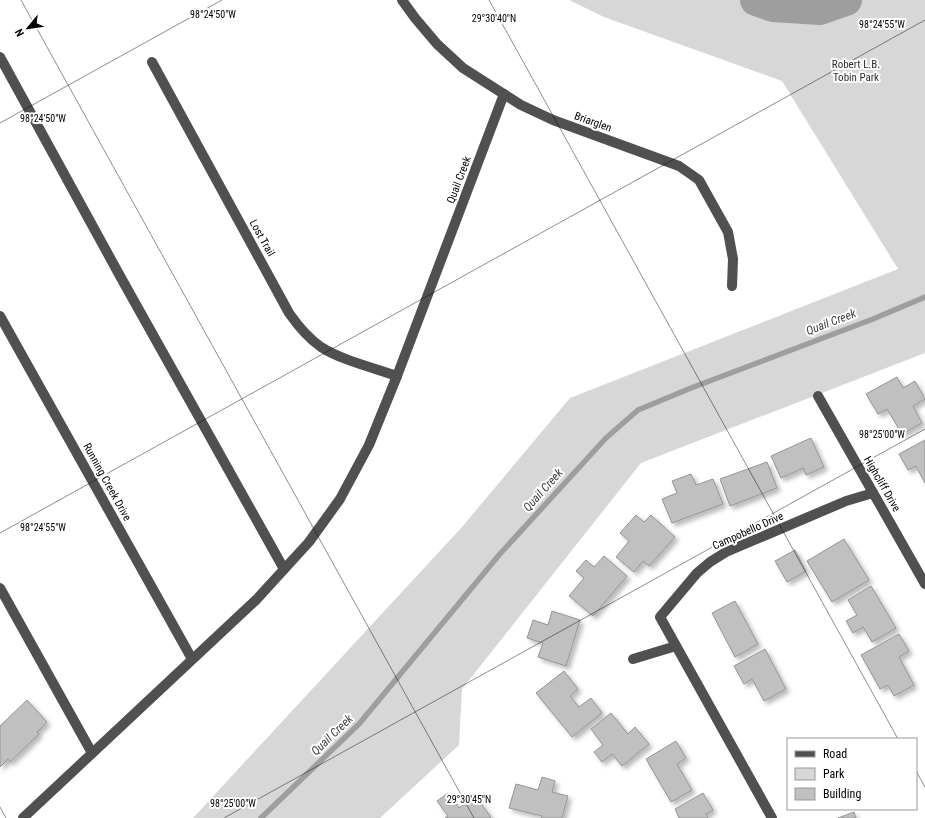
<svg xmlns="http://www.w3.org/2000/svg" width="925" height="818" viewBox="0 0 925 818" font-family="'Roboto Condensed',sans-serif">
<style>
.green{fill:#d7d7d7}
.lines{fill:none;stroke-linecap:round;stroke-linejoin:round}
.stream{stroke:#9e9e9e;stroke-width:5.5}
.river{stroke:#9e9e9e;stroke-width:32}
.building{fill:#c0c0c0;stroke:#949494;filter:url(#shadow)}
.minor{stroke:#505050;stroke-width:10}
.ticks{fill:none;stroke:#000;stroke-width:1;stroke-opacity:0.45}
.labels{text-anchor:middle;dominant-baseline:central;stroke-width:4;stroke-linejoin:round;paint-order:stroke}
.park-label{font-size:11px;fill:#2e2e2e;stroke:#fff}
.street-label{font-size:11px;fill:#000;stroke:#fff}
.water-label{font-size:12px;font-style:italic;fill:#3f3f3f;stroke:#fff}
.ticks-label{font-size:10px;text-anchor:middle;fill:#000;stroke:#fff;stroke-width:4;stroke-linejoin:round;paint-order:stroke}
</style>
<defs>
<filter id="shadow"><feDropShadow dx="3.5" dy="3.5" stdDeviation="2" flood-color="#0004"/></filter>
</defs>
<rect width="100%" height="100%" fill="#fff"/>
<!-- green -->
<polygon class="green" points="569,0 925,0 925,353 641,463 462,689 459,745 380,818 193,818 462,527 570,398 898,269 782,81 604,17"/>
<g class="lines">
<!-- stream -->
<polyline class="stream" points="261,818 359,724 499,555 606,438 638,410 691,388 873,319 925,297"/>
<!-- river -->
<polyline class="river" points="756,0 773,6 820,9 846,0"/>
</g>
<!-- building -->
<g class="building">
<polygon points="897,377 903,388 915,381 925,399 913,406 922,423 902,434 887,409 878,414 866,394"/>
<polygon points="811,438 824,467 806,475 803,468 781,478 771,456"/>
<polygon points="925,440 925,483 916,466 908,470 899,454"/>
<polygon points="767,462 777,488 730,506 720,479"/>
<polygon points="691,474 696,485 713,479 723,504 672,523 662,499 677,493 672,481"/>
<polygon points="636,515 644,522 651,515 675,537 649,566 643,561 634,572 616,557 629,541 620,533"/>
<polygon points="844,539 869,580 832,602 807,561"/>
<polygon points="795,550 806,571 787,582 775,561"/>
<polygon points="604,556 627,576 593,616 569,596 584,578 576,571 586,560 594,567"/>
<polygon points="871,586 896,628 872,642 863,627 853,633 846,621 857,615 848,600"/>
<polygon points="735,601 758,644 735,657 712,613"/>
<polygon points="552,611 580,620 566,666 538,657 543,643 527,638 533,620 548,625"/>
<polygon points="899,634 909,651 899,657 914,685 894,696 888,685 880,689 861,655"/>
<polygon points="765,649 786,689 764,701 752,679 744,684 734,666"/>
<polygon points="564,671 578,689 570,696 579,707 591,698 602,713 572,737 536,693"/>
<polygon points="27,700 47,722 37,732 39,734 10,762 8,759 0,767 0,726"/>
<polygon points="611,713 628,734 635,727 649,744 622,766 612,754 602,762 594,752 603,745 591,729"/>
<polygon points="676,741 686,758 677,764 692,790 671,802 646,759"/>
<polygon points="542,777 555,781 552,792 568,796 562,818 541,818 542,816 509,808 516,784 538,790"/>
<polygon points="448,793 459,808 475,796 491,817 489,818 445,818 448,816 437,801"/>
<polygon points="703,793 713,810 706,814 708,818 679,818 675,809"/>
<polygon points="854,812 856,818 838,818"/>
</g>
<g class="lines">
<!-- minor -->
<g class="minor">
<polyline points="402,0 415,18 437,44 463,68 521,105 553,120 679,166 699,180 728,232 733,259 732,286"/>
<polyline points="0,57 120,276 284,569"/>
<path d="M152 62 289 313C298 326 308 338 321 347 341 360 374 368 397 376"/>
<polyline points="0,316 192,659"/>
<polyline points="818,396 925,584"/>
<polyline points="0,588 92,753"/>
<polyline points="633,659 676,646"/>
<polyline points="23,818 257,599 309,542 340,499 369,445 397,376 504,94"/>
<polyline points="772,818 660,617 697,573 710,562 726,552 846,501 873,493"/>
</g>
</g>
<!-- ticks -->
<path class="ticks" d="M21 0 474 818M489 0 898 739M0 123 222 0M0 533 925 20M916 771 925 787M0 807 6 818M224 818 925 429"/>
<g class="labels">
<!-- park labels -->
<g class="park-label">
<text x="856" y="64">Robert L.B.<tspan x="856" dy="13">Tobin Park</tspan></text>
</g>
<!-- street labels -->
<g class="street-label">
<text transform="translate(593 122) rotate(20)">Briarglen</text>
<text transform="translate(459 180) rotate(-69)">Quail Creek</text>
<text transform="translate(262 238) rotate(61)">Lost Trail</text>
<text transform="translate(107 482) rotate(61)">Running Creek Drive</text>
<text transform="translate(882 484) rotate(60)">Highcliff Drive</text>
<text transform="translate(748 531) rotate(-24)">Campobello Drive</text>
</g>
<!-- water labels -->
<g class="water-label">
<text transform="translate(831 322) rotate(-21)">Quail Creek</text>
<text transform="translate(543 490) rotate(-48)">Quail Creek</text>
<text transform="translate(332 735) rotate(-44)">Quail Creek</text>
</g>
</g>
<g class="ticks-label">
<text x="213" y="18">98°24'50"W</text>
<text x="494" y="22">29°30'40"N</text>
<text x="882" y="28">98°24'55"W</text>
<text x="43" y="122">98°24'50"W</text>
<text x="882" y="438">98°25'00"W</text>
<text x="43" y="531">98°24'55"W</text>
<text x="469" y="803">29°30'45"N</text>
<text x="233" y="807">98°25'00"W</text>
</g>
<!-- legend -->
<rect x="787" y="738" width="130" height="72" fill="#ffffff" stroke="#999999"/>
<rect x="795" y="751" width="20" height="6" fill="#505050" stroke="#999999"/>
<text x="823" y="758" font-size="12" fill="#000000">Road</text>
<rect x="795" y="768" width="20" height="12" fill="#d7d7d7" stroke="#999999"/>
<text x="823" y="778" font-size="12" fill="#000000">Park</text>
<rect x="795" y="788" width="20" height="12" fill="#c0c0c0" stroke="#999999"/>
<text x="823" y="798" font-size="12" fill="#000000">Building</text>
<!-- north arrow -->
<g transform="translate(28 28) rotate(241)" stroke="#ffffff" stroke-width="3" paint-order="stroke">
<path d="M0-3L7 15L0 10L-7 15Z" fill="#000000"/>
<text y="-6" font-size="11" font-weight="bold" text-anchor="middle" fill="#000000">N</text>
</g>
</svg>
